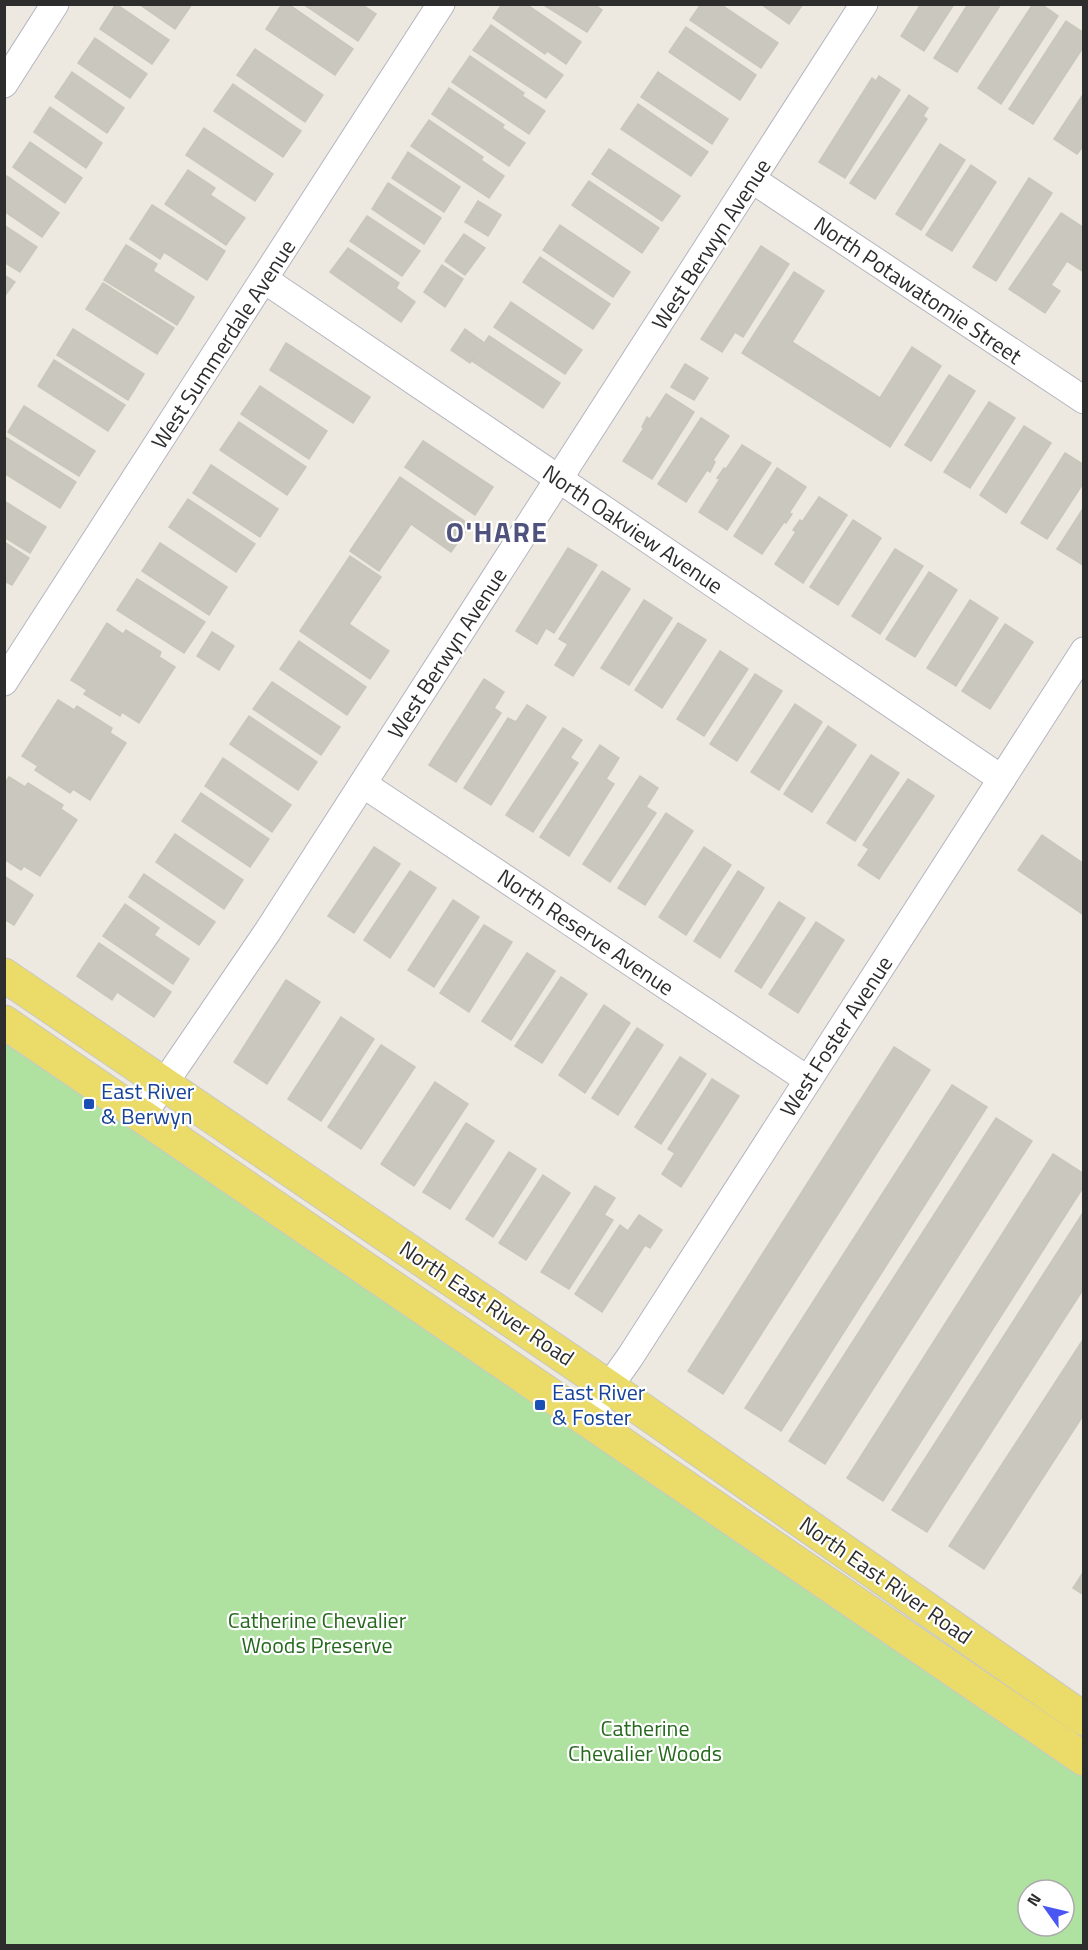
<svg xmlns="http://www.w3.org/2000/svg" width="1088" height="1950" viewBox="0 0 1088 1950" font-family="'Titillium Web',sans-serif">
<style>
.green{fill:#afe1a0;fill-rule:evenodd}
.building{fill:#cac7bf;stroke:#c9c6ba;stroke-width:1.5}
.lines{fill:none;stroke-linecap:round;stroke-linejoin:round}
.minor-casing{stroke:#b4b5c0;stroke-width:29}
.major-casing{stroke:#c8c8c8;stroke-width:35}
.minor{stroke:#fff;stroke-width:27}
.major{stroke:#ebdb68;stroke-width:33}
.transit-dot{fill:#1a4fb4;stroke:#fff;stroke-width:2}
.labels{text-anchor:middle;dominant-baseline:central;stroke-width:4.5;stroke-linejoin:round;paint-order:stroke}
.street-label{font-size:22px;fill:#2d2d2d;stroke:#fff}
.transit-label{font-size:22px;fill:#164399;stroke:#fff;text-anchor:start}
.park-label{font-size:22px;fill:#26691e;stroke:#fff}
.district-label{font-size:28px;font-weight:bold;letter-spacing:1.5px;fill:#4f527d;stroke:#fff}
</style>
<rect width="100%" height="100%" fill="#eee9e0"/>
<!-- green -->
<path class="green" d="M4 1039 599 1444 1083 1777V1945H5ZM1028 1890H1064V1926H1028Z"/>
<!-- building -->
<g class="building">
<polygon points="116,4 169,40 152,64 100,29"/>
<polygon points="139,4 192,4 175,29"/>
<polygon points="282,4 288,4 353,49 335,75 266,29"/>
<polygon points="303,4 361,4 376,14 358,41"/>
<polygon points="502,4 526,4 581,42 566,64 547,51 545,54 493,18"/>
<polygon points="542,4 594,4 602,10 587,32"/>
<polygon points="701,4 720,4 778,43 761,68 690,20"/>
<polygon points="761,4 803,4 789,24"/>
<polygon points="921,4 954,4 924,51 901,36"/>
<polygon points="968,4 1001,4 957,72 934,58"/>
<polygon points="1033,4 1041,4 1058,16 1001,104 978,88"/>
<polygon points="1066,21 1084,33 1084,46 1033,124 1009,109"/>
<polygon points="491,25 563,75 546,98 473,50"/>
<polygon points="686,27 756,75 740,100 669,52"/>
<polygon points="95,38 147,74 130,98 78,63"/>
<polygon points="255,49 323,95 305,122 237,75"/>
<polygon points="470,56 524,93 522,96 545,111 529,134 452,82"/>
<polygon points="72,72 124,108 107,133 55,97"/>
<polygon points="658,72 728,119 712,144 641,97"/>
<polygon points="879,76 900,90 845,178 819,162 872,78 876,81"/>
<polygon points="233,84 301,131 283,157 214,111"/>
<polygon points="449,88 504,125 502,128 525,143 509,166 432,114"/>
<polygon points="1084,93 1084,145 1077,154 1054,139"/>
<polygon points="909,95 928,108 923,116 927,119 875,199 850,183"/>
<polygon points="638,104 708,152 691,176 621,129"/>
<polygon points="50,107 102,143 86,168 34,132"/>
<polygon points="429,120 483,157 481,160 504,176 489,198 411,146"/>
<polygon points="204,128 273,174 255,201 186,155"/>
<polygon points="30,142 82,178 65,203 13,167"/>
<polygon points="940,144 965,160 921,230 896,214"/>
<polygon points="609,149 680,196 662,221 592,174"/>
<polygon points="408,152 460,187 444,212 392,178"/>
<polygon points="971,165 996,182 952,251 926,235"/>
<polygon points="188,170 215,188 210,195 245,218 226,245 165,204"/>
<polygon points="7,176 59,213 42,237 4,211 4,180"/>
<polygon points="1029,178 1052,193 996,281 973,267"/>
<polygon points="589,181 659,228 642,253 572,205"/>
<polygon points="388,183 441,218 424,244 372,209"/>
<polygon points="478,201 501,215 488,236 465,222"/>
<polygon points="152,205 225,251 207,280 164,252 160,259 130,239"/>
<polygon points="1061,213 1084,228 1084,272 1067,261 1051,285 1060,291 1045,313 1009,289"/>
<polygon points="367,216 420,251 402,276 350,241"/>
<polygon points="4,225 37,247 20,272 4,262"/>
<polygon points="560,225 630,272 613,297 543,250"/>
<polygon points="464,234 485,248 465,275 445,261"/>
<polygon points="126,245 157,264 153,271 194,297 177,325 104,280"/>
<polygon points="761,246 789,264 743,337 735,332 722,352 701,339"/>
<polygon points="348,248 399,283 396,288 415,302 401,322 330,272"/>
<polygon points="540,257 610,304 593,329 523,282"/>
<polygon points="442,265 463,279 445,307 424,292"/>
<polygon points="794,272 824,291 792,342 880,398 912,347 941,366 890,447 742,353"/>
<polygon points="4,275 15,282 4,297"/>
<polygon points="103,283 174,328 157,354 86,309"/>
<polygon points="511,302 582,350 565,374 494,327"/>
<polygon points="73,329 144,374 128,400 57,355"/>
<polygon points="465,329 483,342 470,363 451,350"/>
<polygon points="489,336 560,383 543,408 472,361"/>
<polygon points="286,343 370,397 353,423 270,370"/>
<polygon points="54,360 125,405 108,431 38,386"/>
<polygon points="685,364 708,378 694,400 671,387"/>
<polygon points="949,375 975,391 931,461 905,445"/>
<polygon points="260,386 327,431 309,459 241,414"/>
<polygon points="666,394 694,412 652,479 623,461 644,428 642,427 647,417 650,419"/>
<polygon points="989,402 1015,418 970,488 944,472"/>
<polygon points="24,406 95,451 79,476 8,432"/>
<polygon points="701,418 729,436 713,460 715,462 710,472 707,470 686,502 658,484"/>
<polygon points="239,422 306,467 287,495 220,450"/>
<polygon points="1024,426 1051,443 1006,513 980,495"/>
<polygon points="5,437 76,482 60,508 4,473"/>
<polygon points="423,441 493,487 475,515 405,467"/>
<polygon points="742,445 771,463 727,530 699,512 720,479 717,478 724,468 726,469"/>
<polygon points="1065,453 1084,465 1084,482 1047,539 1021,523"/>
<polygon points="211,465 278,509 260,537 193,493"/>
<polygon points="777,468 806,487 789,513 792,514 786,523 784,522 762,554 734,536"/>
<polygon points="400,477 470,525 451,552 411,524 379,571 350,551"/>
<polygon points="819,497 847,515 803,583 775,564 796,532 793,530 800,520 802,522"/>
<polygon points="188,499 255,544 236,572 169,527"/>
<polygon points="4,501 46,527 30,553 4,537"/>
<polygon points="1084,507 1084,565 1083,565 1057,549"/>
<polygon points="853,520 881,538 838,605 810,587"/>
<polygon points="4,542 29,558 12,585 4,581"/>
<polygon points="160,543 227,587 209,615 142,571"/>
<polygon points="568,548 597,565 554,633 546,628 537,644 516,631"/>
<polygon points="895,549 923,566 880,634 852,616"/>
<polygon points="350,556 381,577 349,624 389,651 370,679 300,631"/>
<polygon points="602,571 630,589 573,676 555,665 568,644 559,639"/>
<polygon points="929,572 957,590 915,657 886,639"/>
<polygon points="137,579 205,622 184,653 117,610"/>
<polygon points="644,600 672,618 629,685 601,668"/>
<polygon points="970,600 998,618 956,686 927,668"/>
<polygon points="107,623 123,634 126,630 161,652 159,657 175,667 139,723 122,712 120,716 84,694 87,690 71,680"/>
<polygon points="678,623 706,640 662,708 635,690"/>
<polygon points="1005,624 1033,642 990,709 962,691"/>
<polygon points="212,632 234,646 219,670 197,656"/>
<polygon points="299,641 366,687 347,715 280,669"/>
<polygon points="720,651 748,669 704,736 677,719"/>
<polygon points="755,674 782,691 737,761 710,744"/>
<polygon points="484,679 504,692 494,708 501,713 456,782 429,765"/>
<polygon points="272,682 340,727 321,755 253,709"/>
<polygon points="58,700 74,710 77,706 112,728 110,733 126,743 90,800 73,789 70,793 35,770 38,766 22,756"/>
<polygon points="795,704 822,722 779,790 751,772"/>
<polygon points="527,705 546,717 491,805 464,788 508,718 516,722"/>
<polygon points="249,716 317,762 298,790 230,744"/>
<polygon points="828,726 856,745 812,812 784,794"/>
<polygon points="563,728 582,740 570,758 578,763 533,832 506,815"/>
<polygon points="600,745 619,758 606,779 614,784 569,856 540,837"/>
<polygon points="871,755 899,773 855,841 827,823"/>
<polygon points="223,758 291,805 272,832 205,786"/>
<polygon points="640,776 658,788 646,807 656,813 610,882 583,864"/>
<polygon points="9,777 25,787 28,783 63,805 61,809 77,820 40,876 24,866 21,870 4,859 4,784"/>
<polygon points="908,779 934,796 879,879 858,865 869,849 863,845"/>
<polygon points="201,793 269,839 250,867 182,821"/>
<polygon points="666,813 693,831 645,905 618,888"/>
<polygon points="175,834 243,880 224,909 156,862"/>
<polygon points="1042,835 1084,864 1084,915 1018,870"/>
<polygon points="374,847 400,864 354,933 328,916"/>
<polygon points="704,847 731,865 686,935 659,917"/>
<polygon points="410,871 436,888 390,958 364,940"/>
<polygon points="738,871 764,888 720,958 694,941"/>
<polygon points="144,874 215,922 199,945 129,897"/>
<polygon points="4,876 33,895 14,925 4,919"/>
<polygon points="453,900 479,917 434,987 408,970"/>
<polygon points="779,902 805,918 761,988 735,971"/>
<polygon points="125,904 159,928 154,935 189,959 173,984 103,936"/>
<polygon points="816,922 844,940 798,1013 769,994"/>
<polygon points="484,925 512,942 469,1012 440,993"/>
<polygon points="99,943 171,992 154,1017 117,992 112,1000 77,976"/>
<polygon points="527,953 555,971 511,1040 482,1021"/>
<polygon points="561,977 587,994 542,1063 515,1046"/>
<polygon points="286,980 320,1002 267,1084 234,1062"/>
<polygon points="604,1005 630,1023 585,1093 559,1075"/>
<polygon points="341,1017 374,1039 321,1121 288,1099"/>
<polygon points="637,1028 663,1045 618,1115 592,1098"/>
<polygon points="381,1045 415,1067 361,1149 328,1127"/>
<polygon points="894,1047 930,1070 723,1394 688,1371"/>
<polygon points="680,1057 706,1074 661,1144 635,1127"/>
<polygon points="712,1079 739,1096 681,1187 662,1174 675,1153 668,1149"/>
<polygon points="435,1082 468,1104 414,1186 381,1164"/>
<polygon points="952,1085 987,1107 781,1431 745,1408"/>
<polygon points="996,1118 1032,1141 825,1464 789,1441"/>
<polygon points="466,1123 494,1141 450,1209 423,1192"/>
<polygon points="509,1152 536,1169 493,1237 466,1219"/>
<polygon points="1053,1154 1084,1174 1084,1186 883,1501 847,1478"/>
<polygon points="543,1175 570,1193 526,1260 499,1243"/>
<polygon points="595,1186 615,1198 604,1215 613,1220 569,1289 541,1272"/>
<polygon points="1084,1211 1084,1288 927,1532 892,1510"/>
<polygon points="639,1215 662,1230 650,1248 645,1245 602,1312 575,1294 620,1225 628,1231"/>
<polygon points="1084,1338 1084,1414 984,1569 949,1546"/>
<polygon points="1084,1571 1084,1595 1073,1588"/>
</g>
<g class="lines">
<defs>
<g id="minor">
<polyline points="4,84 55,4"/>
<polyline points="753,180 1084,400"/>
<polyline points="265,280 1002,779"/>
<polyline points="4,682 441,4"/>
<polyline points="363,784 808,1080"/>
<polyline points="142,1116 268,931 864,4"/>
<polyline points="586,1419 630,1357 1084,651"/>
</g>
<g id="major">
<polyline points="4,975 641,1409 1084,1719"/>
<polyline points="4,1022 1084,1759"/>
</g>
</defs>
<!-- minor casing -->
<use href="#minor" class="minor-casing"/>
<!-- major casing -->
<use href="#major" class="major-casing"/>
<!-- minor -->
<use href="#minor" class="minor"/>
<!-- major -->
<use href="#major" class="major"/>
</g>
<!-- markers -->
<g class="transit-dot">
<rect x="83" y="1098" width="12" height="12" rx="3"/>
<rect x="534" y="1399" width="12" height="12" rx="3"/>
</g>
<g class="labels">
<!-- street labels -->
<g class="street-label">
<text transform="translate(711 244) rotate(-57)">West Berwyn Avenue</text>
<text transform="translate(918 290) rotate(34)">North Potawatomie Street</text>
<text transform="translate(223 344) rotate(-57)">West Summerdale Avenue</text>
<text transform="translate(633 529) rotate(34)">North Oakview Avenue</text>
<text transform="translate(447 653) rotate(-57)">West Berwyn Avenue</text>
<text transform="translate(586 932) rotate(34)">North Reserve Avenue</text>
<text transform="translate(836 1036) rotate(-57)">West Foster Avenue</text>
<text transform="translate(487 1303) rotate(34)">North East River Road</text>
<text transform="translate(886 1580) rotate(35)">North East River Road</text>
</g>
<!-- transit labels -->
<g class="transit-label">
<text x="101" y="1091">East River<tspan x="101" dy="25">&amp; Berwyn</tspan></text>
<text x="552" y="1392">East River<tspan x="552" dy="25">&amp; Foster</tspan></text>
</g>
<!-- park labels -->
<g class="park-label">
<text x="317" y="1620">Catherine Chevalier<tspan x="317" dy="25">Woods Preserve</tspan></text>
<text x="645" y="1728">Catherine<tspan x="645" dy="25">Chevalier Woods</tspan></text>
</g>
<!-- district labels -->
<g class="district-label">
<text x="497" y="531">O'HARE</text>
</g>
</g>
<!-- border -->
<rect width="1088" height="1950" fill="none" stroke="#2d2d2d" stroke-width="12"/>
<!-- north arrow -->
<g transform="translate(1046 1908) rotate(304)"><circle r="28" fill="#ffffff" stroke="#ababab" stroke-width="1.5"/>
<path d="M0-4.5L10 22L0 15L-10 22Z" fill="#4956f2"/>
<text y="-9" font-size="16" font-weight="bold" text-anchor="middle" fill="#2d2d2d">N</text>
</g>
</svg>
